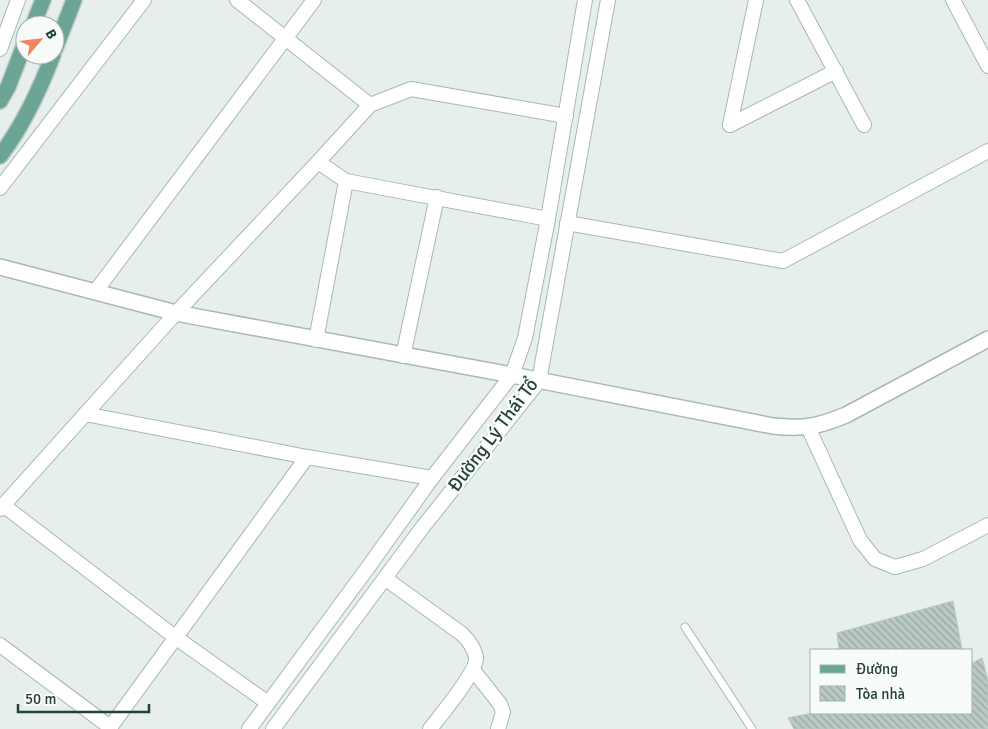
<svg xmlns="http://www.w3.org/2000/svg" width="988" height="729" viewBox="0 0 988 729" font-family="Signika,sans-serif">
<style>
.building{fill:url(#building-back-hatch);stroke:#b8c9c2}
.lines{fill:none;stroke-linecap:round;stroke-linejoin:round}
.service-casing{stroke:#a8b8b2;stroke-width:9}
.minor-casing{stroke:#a8b8b2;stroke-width:16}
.tertiary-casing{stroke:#a8b8b2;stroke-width:18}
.primary-casing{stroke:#c2cac8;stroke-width:18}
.service{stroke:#fff;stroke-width:7}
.minor{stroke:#fff;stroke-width:14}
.tertiary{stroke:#fff;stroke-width:15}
.primary{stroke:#6aa596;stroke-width:15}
.labels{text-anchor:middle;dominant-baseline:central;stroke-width:5;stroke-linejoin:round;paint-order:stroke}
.street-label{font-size:19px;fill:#24423a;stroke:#f7fbf9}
</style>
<defs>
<pattern id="building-back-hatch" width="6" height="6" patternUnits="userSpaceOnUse" patternTransform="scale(1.25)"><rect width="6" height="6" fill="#bbcac4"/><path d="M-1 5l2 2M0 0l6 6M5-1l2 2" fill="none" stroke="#98a6a0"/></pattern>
</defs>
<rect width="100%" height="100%" fill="#e6efeb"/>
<!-- building -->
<g class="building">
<polygon points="953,601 962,650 839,650 837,633"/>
<polygon points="982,658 988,680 988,729 794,729 788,718 812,713 972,713 972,663"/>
</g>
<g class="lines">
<defs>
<polyline id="service" points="685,627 752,729"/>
<g id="minor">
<polyline points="237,0 370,105"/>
<polyline points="797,0 864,125"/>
<polyline points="953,0 988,66"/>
<polyline points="0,49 18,0"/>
<polyline points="730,125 756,0"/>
<polyline points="730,125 836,71"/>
<polyline points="318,162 346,181 548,219"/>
<polyline points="0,188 144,0"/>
<polyline points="567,223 783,261 988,151"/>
<polyline points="95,292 314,0"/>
<polyline points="316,340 346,181"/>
<polyline points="403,356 437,197"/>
<polyline points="85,414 307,457 432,478"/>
<polyline points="808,427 860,540 875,559 895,567 923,559 988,525"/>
<polyline points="3,505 175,637 268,703"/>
<polyline points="0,509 176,313 318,162 370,105 411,89 566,116"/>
<path d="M386 579 462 634C468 640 474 647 476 657 478 671 440 716 430 729"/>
<polyline points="0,645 110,727"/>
<polyline points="473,670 500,704 503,712 498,729"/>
<polyline points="109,729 307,457"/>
<polyline points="249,729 369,566 432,478 512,375 525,338 548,219 585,0"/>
<polyline points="273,729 422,528 539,381 608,0"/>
</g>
<path id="tertiary" d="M0 267 176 313 512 375 773 426C804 429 817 427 846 415L988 339"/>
<g id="primary">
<polyline points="33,25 43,0"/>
<polyline points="55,49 74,0"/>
<polyline points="0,101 8,87 25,43"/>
<path d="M0 156C22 127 40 89 53 55"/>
</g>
</defs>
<!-- service casing -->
<use href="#service" class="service-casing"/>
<!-- minor casing -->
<use href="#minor" class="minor-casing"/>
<!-- tertiary casing -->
<use href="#tertiary" class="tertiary-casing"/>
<!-- primary casing -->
<use href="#primary" class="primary-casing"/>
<!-- service -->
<use href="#service" class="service"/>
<!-- minor -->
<use href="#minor" class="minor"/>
<!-- tertiary -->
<use href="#tertiary" class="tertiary"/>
<!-- primary -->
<use href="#primary" class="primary"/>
</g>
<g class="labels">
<!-- street labels -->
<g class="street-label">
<text transform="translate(493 435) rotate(-53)">Đường Lý Thái Tổ</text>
</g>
</g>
<!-- legend -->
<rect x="810" y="649" width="162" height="65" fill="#f7fbf9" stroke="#a3b1ad"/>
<rect x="820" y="665" width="25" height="8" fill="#6aa596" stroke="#a3b1ad"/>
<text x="856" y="674" font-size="15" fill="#24423a">Đường</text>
<rect x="820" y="686" width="25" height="15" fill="url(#building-back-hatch)" stroke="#a3b1ad"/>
<text x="856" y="699" font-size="15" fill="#24423a">Tòa nhà</text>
<!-- north arrow -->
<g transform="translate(40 40) rotate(62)"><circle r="24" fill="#f7fbf9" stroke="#a3b1ad"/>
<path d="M0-4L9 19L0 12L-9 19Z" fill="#f4845f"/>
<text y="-8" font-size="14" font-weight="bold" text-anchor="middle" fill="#24423a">B</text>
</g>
<!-- scale -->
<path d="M18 704v8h131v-8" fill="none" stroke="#24423a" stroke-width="2.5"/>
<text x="25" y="704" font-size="15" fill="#24423a" stroke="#f7fbf9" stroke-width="4" paint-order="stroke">50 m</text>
</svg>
